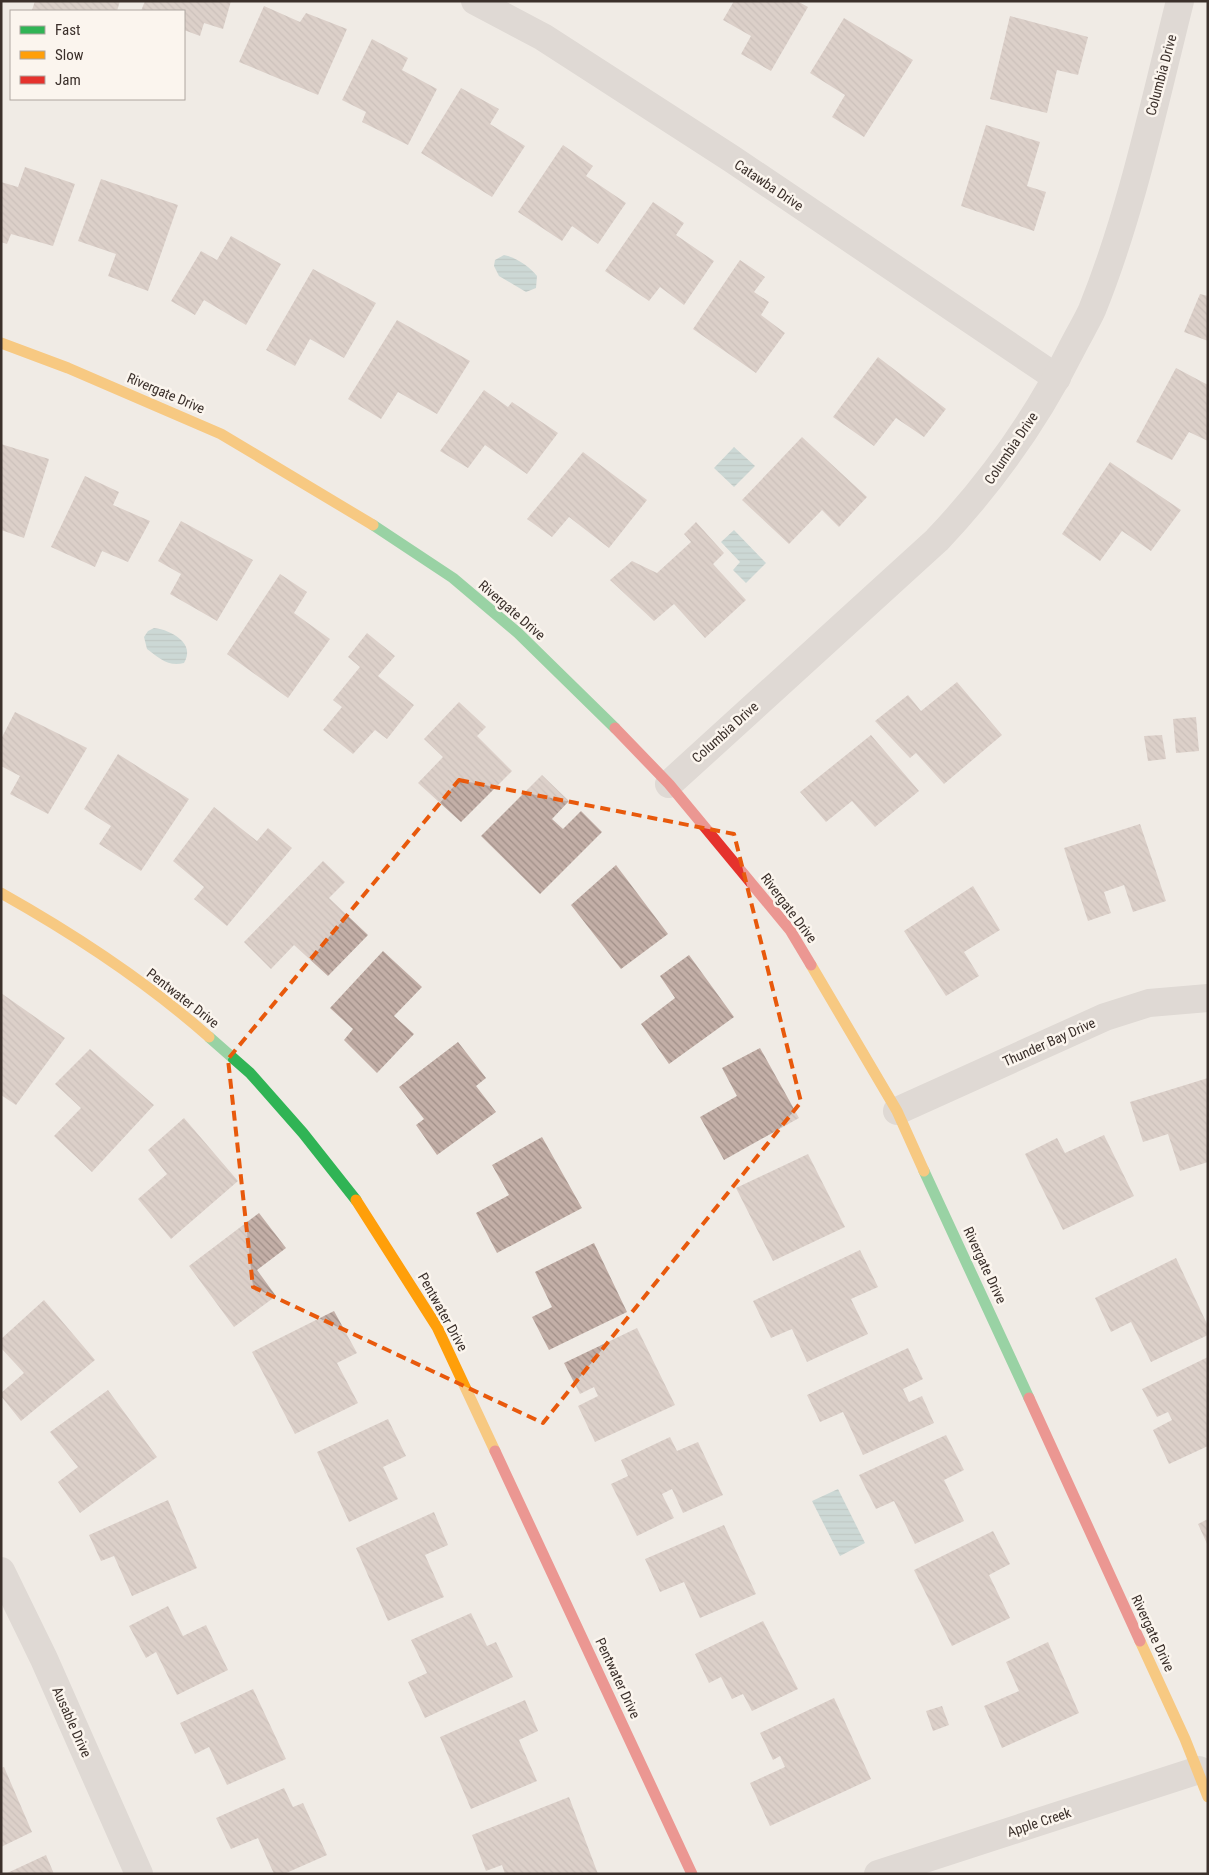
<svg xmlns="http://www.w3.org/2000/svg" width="1209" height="1875" viewBox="0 0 1209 1875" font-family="'Roboto Condensed',sans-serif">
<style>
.water{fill:url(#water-rules)}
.building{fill:url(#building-back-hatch)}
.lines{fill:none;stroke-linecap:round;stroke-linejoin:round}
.street{stroke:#c9c3be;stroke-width:28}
.fast{stroke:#30b455;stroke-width:11}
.slow{stroke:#ff9f0a;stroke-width:11}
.jam{stroke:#e5322d;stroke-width:11}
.marked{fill:none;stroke:#e8590c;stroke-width:4;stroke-dasharray:10 6;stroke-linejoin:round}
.labels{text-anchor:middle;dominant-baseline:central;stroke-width:5;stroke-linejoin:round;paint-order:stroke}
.street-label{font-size:14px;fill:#3b302b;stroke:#fbf5ee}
</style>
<defs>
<pattern id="water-rules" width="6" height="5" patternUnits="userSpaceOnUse" patternTransform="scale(1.25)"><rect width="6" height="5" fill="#a1c2c1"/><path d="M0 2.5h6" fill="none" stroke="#849e9d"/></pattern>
<pattern id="building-back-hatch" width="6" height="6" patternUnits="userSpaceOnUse" patternTransform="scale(1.25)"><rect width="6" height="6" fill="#c3afa7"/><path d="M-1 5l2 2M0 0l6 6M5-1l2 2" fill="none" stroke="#a08f88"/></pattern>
</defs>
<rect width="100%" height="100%" fill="#f0ebe5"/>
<!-- water -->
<g class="water">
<path d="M504 255C516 257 530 267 537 276L536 288 526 292 499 276 494 266 495 260Z"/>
<polygon points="734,447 755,466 734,487 714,468"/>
<polygon points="734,530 766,563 746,583 733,570 740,562 721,542"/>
<path d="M154 628C172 630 196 644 184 663 168 667 159 658 147 649L144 637 148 631Z"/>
<polygon points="838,1489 865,1543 840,1556 812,1501"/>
</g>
<!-- building -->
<g class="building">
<polygon points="35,1 120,1 117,11 36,11 32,10"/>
<polygon points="145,1 231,1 223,29 204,23 200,36 184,30 184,11 141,11"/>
<polygon points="734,1 797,1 808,7 771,71 741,54 751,36 723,20"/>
<polygon points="264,6 300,22 306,13 347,29 318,95 239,62"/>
<polygon points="1010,16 1088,37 1078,75 1057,70 1047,113 990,99"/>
<polygon points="844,18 913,60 864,137 832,117 845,95 810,73"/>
<polygon points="372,39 408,58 402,70 437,89 408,145 362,122 366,112 342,100"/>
<polygon points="461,88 499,109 490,124 525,146 492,197 421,153"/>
<polygon points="986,125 1040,142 1027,186 1046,192 1034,231 961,206"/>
<polygon points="563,145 593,166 586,176 626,203 598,244 572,226 562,241 518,212"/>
<polygon points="25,167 75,184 53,246 11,234 7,244 1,242 1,182 18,187"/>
<polygon points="101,179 178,205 148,291 108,276 116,254 78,241"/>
<polygon points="653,202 684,223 676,235 714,261 684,305 660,287 649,301 605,271"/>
<polygon points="231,236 281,264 246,325 204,300 195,315 171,301 201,251 217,260"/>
<polygon points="740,260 765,277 754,292 769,302 761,315 785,333 756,373 693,329"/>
<polygon points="313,269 376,303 344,358 310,339 295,366 266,350"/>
<polygon points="1200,294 1208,296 1208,341 1184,332"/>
<polygon points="397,320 470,361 437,414 398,392 381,419 348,399"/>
<polygon points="878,357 946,409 924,437 896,418 874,446 833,417"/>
<polygon points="1176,368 1208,385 1208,441 1189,432 1172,460 1136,442"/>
<polygon points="484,390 508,407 512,402 558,433 527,474 485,445 468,468 440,451"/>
<polygon points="802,437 867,497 839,527 822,510 789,544 742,500"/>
<polygon points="1,444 49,459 24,538 1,530"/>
<polygon points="583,452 647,500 609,548 569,517 552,537 527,519"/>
<polygon points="1110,462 1181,510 1151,551 1122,531 1100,561 1062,534"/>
<polygon points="85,476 119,492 113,505 150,521 128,562 102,551 95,567 51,547"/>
<polygon points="181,521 253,560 217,621 170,594 181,574 158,561"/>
<polygon points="696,522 724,553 713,564 746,600 705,638 674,604 654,621 610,580 632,561 657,573 691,542 684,534"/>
<polygon points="280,574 307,592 294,613 330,639 288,698 227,654"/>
<polygon points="367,633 395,656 378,676 414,705 387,739 375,730 353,754 323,730 342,707 333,700 360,667 348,657"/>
<polygon points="957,682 1002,735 944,784 916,753 910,758 875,721 908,695 921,711"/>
<polygon points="459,702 486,727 477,736 512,771 461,822 418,783 443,757 424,739"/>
<polygon points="15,712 87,748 48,814 10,794 20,776 1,766 1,739"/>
<polygon points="1196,717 1199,751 1176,753 1173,719"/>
<polygon points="871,735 919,791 875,827 852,801 826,822 800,792"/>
<polygon points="1162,735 1166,759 1148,761 1144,736"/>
<polygon points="118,754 189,799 141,871 99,844 111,826 84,809"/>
<polygon points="542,775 569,801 552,819 563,829 581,811 602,832 540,894 481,836"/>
<polygon points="214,807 257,841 268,828 292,848 227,926 194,899 204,887 173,861"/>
<polygon points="1140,824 1166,901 1133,912 1124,885 1104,892 1111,913 1088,921 1064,848"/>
<polygon points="323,861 345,882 329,898 368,935 328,976 294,945 271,969 244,942"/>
<polygon points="616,865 668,934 621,969 571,905"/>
<polygon points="973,886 1000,930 964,952 979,976 946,996 904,931"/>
<polygon points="383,951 422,987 394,1016 414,1034 377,1073 344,1040 353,1029 330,1008"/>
<polygon points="689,955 734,1017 669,1064 641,1024 675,998 660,976"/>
<polygon points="1,993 65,1038 16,1105 1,1095"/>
<polygon points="458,1042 486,1078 476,1086 496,1112 437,1155 416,1125 424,1119 399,1087"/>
<polygon points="760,1048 799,1118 724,1160 700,1117 737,1096 722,1068"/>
<polygon points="90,1049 154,1105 92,1172 54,1136 81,1108 55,1084"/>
<polygon points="1208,1078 1208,1162 1180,1171 1168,1134 1143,1142 1130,1102"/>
<polygon points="184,1118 238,1181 171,1239 138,1199 167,1174 148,1150"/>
<polygon points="1104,1135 1134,1196 1063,1230 1025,1154 1057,1138 1065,1153"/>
<polygon points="542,1137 582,1208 497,1253 476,1213 509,1195 492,1165"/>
<polygon points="808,1154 845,1227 773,1261 736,1188"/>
<polygon points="259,1213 286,1248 257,1270 276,1296 234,1327 189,1266"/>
<polygon points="594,1243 627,1312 549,1350 532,1317 552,1307 535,1272"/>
<polygon points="860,1250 878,1287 851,1299 868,1334 807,1362 792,1329 771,1338 753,1301"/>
<polygon points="1176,1258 1208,1326 1208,1335 1151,1362 1131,1322 1111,1332 1095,1298"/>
<polygon points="44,1300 95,1360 21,1421 1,1396 1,1393 24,1373 1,1348 1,1339"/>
<polygon points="334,1311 357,1353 337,1363 358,1403 295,1434 252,1352"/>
<polygon points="637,1328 675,1405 595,1442 578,1406 598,1396 594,1387 580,1394 564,1363"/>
<polygon points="908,1348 923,1379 903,1389 909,1402 922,1396 934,1423 863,1455 843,1412 820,1422 807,1395"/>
<polygon points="1208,1357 1208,1446 1169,1464 1153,1430 1172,1420 1168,1412 1157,1417 1142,1389"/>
<polygon points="108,1390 157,1457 80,1513 58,1482 78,1467 50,1432"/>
<polygon points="388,1419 406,1456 383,1467 398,1499 349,1522 317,1452"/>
<polygon points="946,1435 964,1470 944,1480 964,1521 915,1544 894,1501 876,1509 859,1475"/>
<polygon points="670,1437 677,1451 698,1442 723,1495 683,1513 672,1489 662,1494 674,1518 637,1536 611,1484 628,1476 621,1460"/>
<polygon points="168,1500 197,1568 132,1596 114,1556 101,1561 89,1535"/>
<polygon points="434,1512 448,1545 425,1555 444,1597 388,1621 356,1548"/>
<polygon points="1208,1519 1208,1546 1198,1524"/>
<polygon points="724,1525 756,1594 700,1618 684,1582 660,1592 645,1559"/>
<polygon points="993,1531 1010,1564 989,1575 1010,1618 952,1646 914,1570"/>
<polygon points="168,1606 183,1636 206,1625 228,1670 177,1695 156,1652 146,1658 129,1626"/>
<polygon points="471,1613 487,1646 496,1642 513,1677 425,1718 408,1682 427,1673 411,1640"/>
<polygon points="763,1621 798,1689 752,1711 743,1694 732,1699 721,1677 709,1683 695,1654"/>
<polygon points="1048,1642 1079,1713 1002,1748 984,1706 1019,1691 1006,1662"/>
<polygon points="253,1689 286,1759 227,1785 209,1747 195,1754 180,1723"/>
<polygon points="834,1698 871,1779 770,1826 750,1783 785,1767 780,1756 773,1760 760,1733"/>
<polygon points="525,1700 538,1731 519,1740 537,1781 471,1809 440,1737"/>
<polygon points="942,1706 949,1725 933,1731 926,1711"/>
<polygon points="4,1767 32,1832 1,1847 1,1768"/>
<polygon points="284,1788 293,1807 303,1803 327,1855 284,1874 274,1874 258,1838 231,1849 216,1818"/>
<polygon points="569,1797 598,1874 505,1874 502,1865 486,1871 472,1835"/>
<polygon points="46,1855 54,1874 5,1874"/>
</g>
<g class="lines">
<!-- street -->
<g class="street">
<polyline points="475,1 543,37 732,159 1057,378"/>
<path d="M669 784 937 540C992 482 1035 422 1071 350 1078 336 1086 323 1092 310 1132 211 1154 104 1180 1"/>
<polyline points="897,1111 1105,1017 1149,1003 1208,998"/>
<polyline points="1,1571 44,1659 139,1874"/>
<polyline points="878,1874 1199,1770"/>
</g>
<!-- fast -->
<g class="fast">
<polyline points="373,525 453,578 518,633 615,728"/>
<polyline points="209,1037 250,1073 303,1133 356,1200"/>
<polyline points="924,1171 1029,1398"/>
</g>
<!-- slow -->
<g class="slow">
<polyline points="1,343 68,368 221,434 373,525"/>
<path d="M1 893C74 934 146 981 209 1037"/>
<polyline points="811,965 897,1111 924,1171"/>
<polyline points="356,1200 437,1327 495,1451"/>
<polyline points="1140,1641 1185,1739 1208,1797"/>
</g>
<!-- jam -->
<g class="jam">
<polyline points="615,728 669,784 790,930 811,965"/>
<polyline points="1029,1398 1140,1641"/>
<polyline points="495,1451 692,1874"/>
</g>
</g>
<!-- marked area -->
<path d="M0 0H1209V1875H0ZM459 780 734 834 801 1102 543 1423 253 1287 228 1059Z" fill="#f0ebe5" fill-opacity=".55" fill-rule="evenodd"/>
<path class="marked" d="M459 780 734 834 801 1102 543 1423 253 1287 228 1059Z"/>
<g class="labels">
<!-- street labels -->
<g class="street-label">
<text transform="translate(1161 75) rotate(-75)">Columbia Drive</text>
<text transform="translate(769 185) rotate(34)">Catawba Drive</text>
<text transform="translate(166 393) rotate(23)">Rivergate Drive</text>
<text transform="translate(1011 448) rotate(-56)">Columbia Drive</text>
<text transform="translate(512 610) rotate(41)">Rivergate Drive</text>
<text transform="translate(725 732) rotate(-42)">Columbia Drive</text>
<text transform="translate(789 908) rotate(53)">Rivergate Drive</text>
<text transform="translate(183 998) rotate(38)">Pentwater Drive</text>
<text transform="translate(1049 1042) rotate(-24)">Thunder Bay Drive</text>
<text transform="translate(985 1265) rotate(65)">Rivergate Drive</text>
<text transform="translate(443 1312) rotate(61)">Pentwater Drive</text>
<text transform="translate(1153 1633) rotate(65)">Rivergate Drive</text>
<text transform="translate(618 1678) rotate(65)">Pentwater Drive</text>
<text transform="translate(72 1722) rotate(66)">Ausable Drive</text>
<text transform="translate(1039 1822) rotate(-18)">Apple Creek</text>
</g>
</g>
<!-- border -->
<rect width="1209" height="1875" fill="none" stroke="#3b302b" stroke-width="5"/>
<!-- legend -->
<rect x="10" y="10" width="175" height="90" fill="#fbf5ee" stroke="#aea6a0"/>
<rect x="20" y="26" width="25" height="8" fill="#30b455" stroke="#aea6a0"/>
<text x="55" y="35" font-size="15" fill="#3b302b">Fast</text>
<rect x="20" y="51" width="25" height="8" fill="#ff9f0a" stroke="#aea6a0"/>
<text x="55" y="60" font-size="15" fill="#3b302b">Slow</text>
<rect x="20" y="76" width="25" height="8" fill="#e5322d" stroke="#aea6a0"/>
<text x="55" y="85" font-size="15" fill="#3b302b">Jam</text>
</svg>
